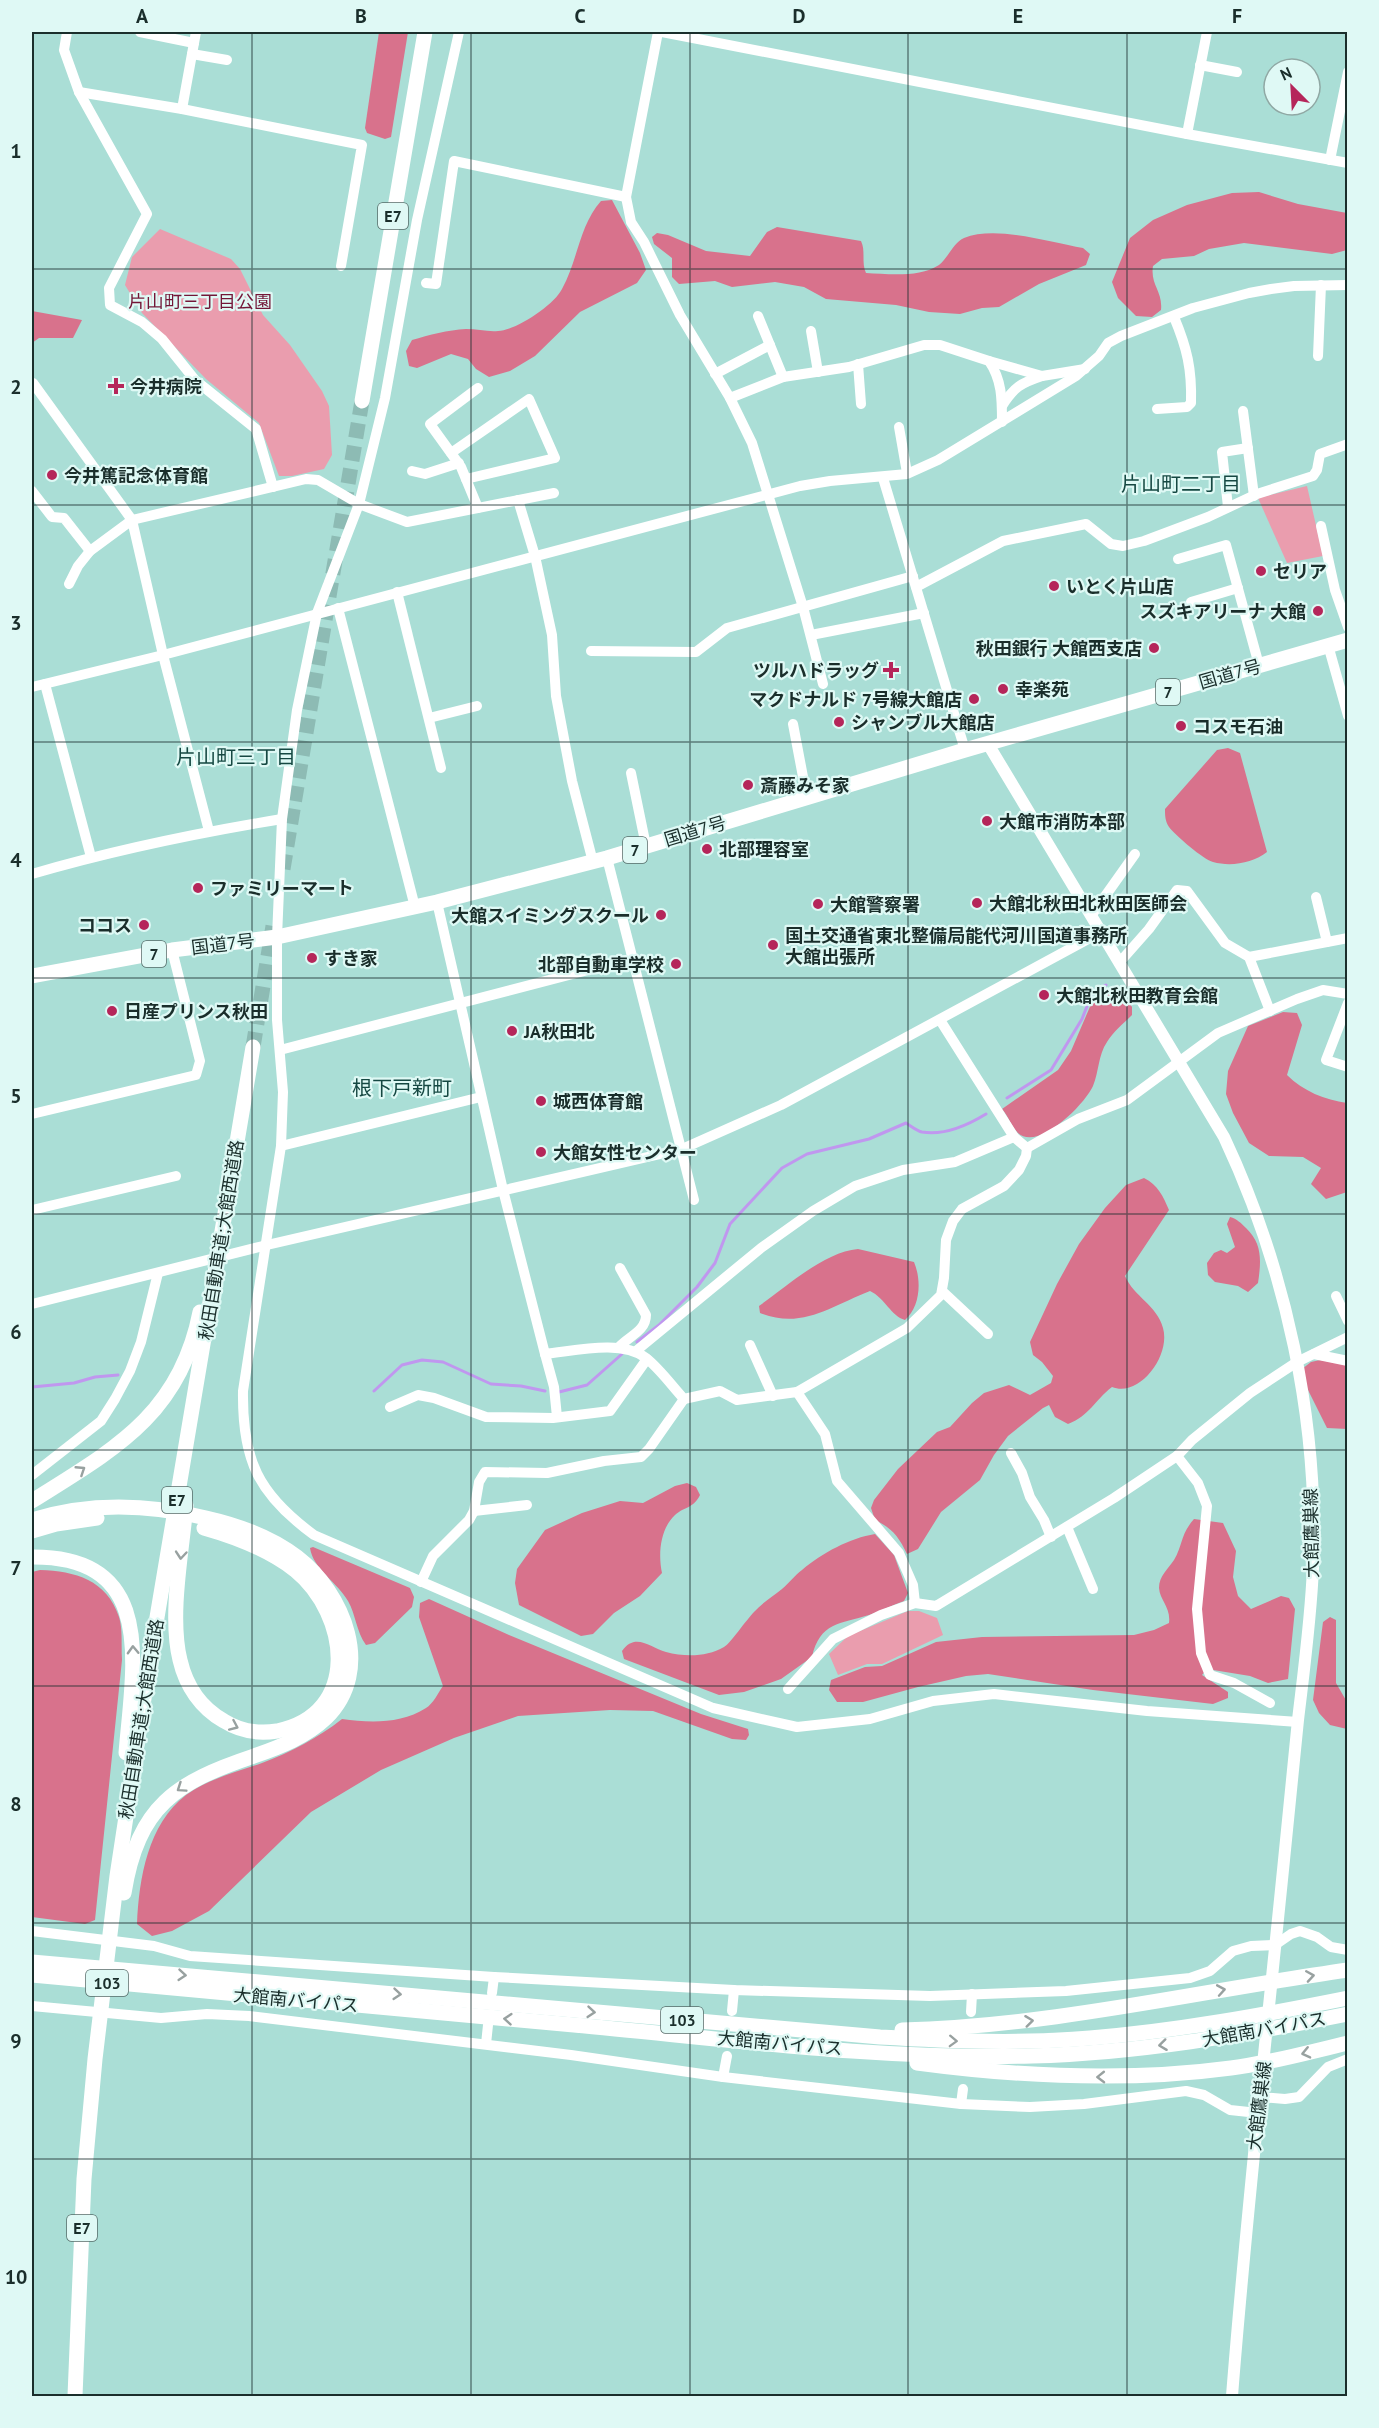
<svg xmlns="http://www.w3.org/2000/svg" width="1379" height="2428" viewBox="0 0 1379 2428" font-family="'PT Sans','Noto Sans JP',sans-serif">
<style>
.green{fill:#ea9dae}
.forest{fill:#d8728c}
.lines{fill:none;stroke-linecap:round;stroke-linejoin:round}
.stream{stroke:#c097ef;stroke-width:3}
.highway-tunnel{stroke:#8dbbb4;stroke-width:15;stroke-dasharray:15 8;stroke-linecap:butt}
.minor{stroke:#fff;stroke-width:10}
.major{stroke:#fff;stroke-width:12}
.highway{stroke:#fff;stroke-width:15}
.oneway{stroke:#98a1a0}
.grid{fill:none;stroke:#1a2e2b;stroke-width:1.5;stroke-opacity:0.55}
.poi-dot{fill:#b5265a;stroke:#dff9f5;stroke-width:2}
.labels{text-anchor:middle;dominant-baseline:central;stroke-width:4.5;stroke-linejoin:round;paint-order:stroke}
.shield{fill:#dff9f5;stroke:#556b68;stroke-width:1.5}
.shield-label{font-size:16px;font-weight:bold;fill:#1a2e2b}
.park-label{font-size:18px;fill:#731637;stroke:#dff9f5}
.poi-label{font-size:18px;font-weight:bold;fill:#1a2e2b;stroke:#dff9f5;text-anchor:start}
.street-label{font-size:18px;fill:#1a2e2b;stroke:#dff9f5}
.neighbourhood-label{font-size:20px;fill:#154842;stroke:#dff9f5}
.neatline{fill:none;stroke:#1a2e2b;stroke-width:2}
.grid-label{font-size:20px;text-anchor:middle;font-weight:bold;fill:#1a2e2b}
</style>
<rect width="100%" height="100%" fill="#aaded6"/>
<!-- green -->
<g class="green">
<polygon points="160,229 231,259 240,269 263,315 290,345 322,391 329,406 332,455 324,469 292,476 279,476 259,423 206,379 142,313 125,285 132,257"/>
<polygon points="1307,486 1323,556 1287,563 1258,498"/>
<polygon points="908,1611 919,1611 937,1618 943,1635 882,1664 867,1664 838,1675 829,1654 848,1636"/>
</g>
<!-- forest -->
<g class="forest">
<polygon points="379,32 408,32 391,137 385,139 367,133 365,128"/>
<path d="M1259 192 1298 204 1347 213V250L1332 254 1244 243 1209 249 1194 256 1162 259 1153 266C1150 285 1163 291 1161 310L1152 317 1136 316 1118 298 1112 282 1130 238 1153 220 1187 205 1232 193Z"/>
<path d="M612 200 640 253 646 270 637 283 580 312 535 356 510 371 489 377 476 369 468 359 451 354 417 368 409 366 406 351 412 340C429 335 448 330 466 329 477 329 488 332 498 331 517 330 554 305 562 289 578 260 579 226 601 201Z"/>
<path d="M777 227 861 241C866 251 861 262 866 273 888 274 919 278 939 265 948 258 954 242 964 238 995 225 1050 242 1083 248L1090 254 1086 265 1039 284 999 307 982 308 960 314 929 312 896 305 826 299 804 287 775 282 732 287 715 281 679 284 672 277V258L654 244 652 237 657 233 668 235 706 251 750 256 767 232Z"/>
<polygon points="32,311 82,320 73,338 39,338 32,343"/>
<path d="M1228 748 1240 753 1267 852C1253 863 1231 867 1213 862 1204 860 1175 835 1169 827 1165 821 1165 815 1165 809L1217 750Z"/>
<path d="M1112 991 1123 993 1132 1007V1015C1124 1023 1113 1032 1107 1042 1098 1055 1099 1072 1093 1086 1085 1104 1038 1152 1018 1133 1012 1127 1008 1116 1002 1109L1058 1070 1071 1051 1092 1002 1096 997Z"/>
<path d="M1283 1012 1297 1013 1302 1025 1287 1075C1303 1091 1325 1100 1347 1103V1131L1345 1135 1348 1141 1347 1192 1326 1199 1311 1184 1321 1168 1303 1157 1269 1156 1249 1143 1233 1113 1226 1094 1228 1071 1248 1026Z"/>
<path d="M1144 1178C1158 1185 1163 1196 1169 1210L1125 1276C1134 1297 1157 1305 1163 1328 1171 1356 1139 1398 1112 1387 1094 1401 1090 1415 1068 1424L1055 1417 1049 1405 1043 1408 1008 1436 994 1455 980 1480 941 1512 918 1549 907 1554C899 1537 892 1528 875 1520L871 1508 874 1500 898 1469 937 1432 950 1427 972 1403 984 1393 1009 1385 1030 1395 1051 1383 1053 1376 1042 1362 1033 1355 1030 1342 1057 1284 1079 1244 1105 1208 1126 1185Z"/>
<path d="M1230 1217C1237 1219 1241 1223 1246 1228 1263 1244 1261 1262 1258 1283L1248 1292 1238 1286 1215 1282 1208 1275 1207 1263 1214 1253 1221 1250 1227 1253 1235 1247 1227 1224Z"/>
<path d="M858 1249 914 1262C922 1281 920 1307 905 1320 891 1316 885 1298 870 1291 831 1306 802 1330 760 1313L759 1306C786 1287 824 1252 858 1249Z"/>
<polygon points="1320,1360 1347,1365 1347,1429 1327,1428 1305,1384 1302,1369 1311,1362"/>
<path d="M687 1483 696 1487 700 1495C693 1509 685 1506 675 1515 660 1529 658 1554 662 1573L640 1596 614 1613 593 1634 581 1636 519 1605 515 1583 517 1569 545 1530 582 1513 620 1501 643 1503 675 1486Z"/>
<path d="M1194 1519 1223 1523 1236 1551 1233 1577 1238 1596 1251 1609 1281 1596 1289 1598 1295 1609 1288 1679 1268 1683 1250 1676 1207 1669 1202 1675 1228 1692V1698L1213 1704 1093 1690 988 1674 966 1676 918 1687 863 1702H837L829 1690 831 1680 865 1667 882 1666 936 1642 982 1637 1134 1635 1154 1630 1169 1623C1171 1607 1160 1601 1159 1588 1159 1576 1168 1569 1174 1560 1183 1545 1180 1535 1194 1519Z"/>
<path d="M875 1534 894 1555 908 1593 904 1601C893 1605 881 1611 869 1615 840 1624 820 1622 812 1657L781 1679 744 1692 719 1695 624 1659 622 1651C635 1632 650 1647 666 1652 685 1657 707 1657 724 1647 729 1645 747 1619 754 1612 762 1603 772 1597 782 1589 789 1583 795 1575 802 1570 822 1553 850 1538 875 1534Z"/>
<path d="M313 1547 410 1588 414 1597 412 1607 375 1643 366 1645C356 1631 356 1615 348 1601 338 1583 313 1569 310 1548Z"/>
<path d="M40 1570C75 1571 107 1580 119 1617 123 1630 121 1647 122 1660L95 1920 85 1924 32 1917V1572Z"/>
<path d="M429 1599 509 1635 701 1714 748 1729 749 1735 746 1740 732 1739 653 1711 610 1710 518 1716 454 1738 381 1770 311 1812 209 1911 172 1931 152 1936 137 1924C139 1878 148 1824 186 1795 208 1779 237 1772 262 1763 291 1752 318 1738 342 1719 370 1723 401 1724 426 1708 433 1704 438 1693 443 1686L419 1617 420 1603Z"/>
<polygon points="1330,1617 1336,1620 1336,1683 1347,1702 1347,1729 1330,1725 1319,1713 1313,1700 1323,1622"/>
</g>
<g class="lines">
<!-- stream -->
<g class="stream">
<polyline points="1007,1098 1051,1070 1082,1019 1093,991 1106,985"/>
<path d="M637 1342 659 1325 697 1287 715 1263 730 1224 782 1168 807 1154 869 1139 906 1123C911 1126 917 1131 922 1132 945 1136 968 1125 986 1114"/>
<polyline points="32,1387 74,1383 95,1377 118,1375"/>
<polyline points="374,1391 402,1365 422,1360 443,1362 491,1384 521,1386 545,1391"/>
<polyline points="559,1392 587,1385 622,1354"/>
</g>
<!-- highway-tunnel -->
<g class="highway-tunnel">
<polyline points="283,869 362,401"/>
<polyline points="253,1047 273,926"/>
</g>
<!-- minor -->
<g class="minor">
<polyline points="67,32 64,50 79,92 147,214 109,288 110,305 142,322 162,339 195,380 256,429 273,487"/>
<polyline points="140,32 194,43"/>
<path d="M459 32 417 220 385 398 359 504 317 613 297 710 282 819 277 937V1020L283 1092 281 1146 243 1391C242 1460 258 1494 314 1535L713 1708 797 1727 870 1719 933 1701 994 1694 1147 1711 1298 1722"/>
<polyline points="658,32 626,197 631,222 644,242 680,315 730,398 752,443 803,607 823,684"/>
<polyline points="662,32 1187,134 1348,163"/>
<polyline points="192,54 227,60"/>
<polyline points="1200,65 1237,72"/>
<polyline points="79,92 182,109 362,145 341,266"/>
<polyline points="182,109 196,32"/>
<polyline points="1187,134 1207,32"/>
<polyline points="1330,160 1348,72"/>
<polyline points="426,283 436,284 454,161 626,197"/>
<polyline points="758,316 783,377"/>
<polyline points="811,331 818,372"/>
<polyline points="1318,356 1321,285"/>
<polyline points="989,361 1042,376 1085,369"/>
<polyline points="858,364 861,404"/>
<polyline points="715,374 770,345"/>
<polyline points="33,383 132,520 163,655 209,831"/>
<path d="M730 398 783 377 849 367 924 345H940L989 361C1002 380 1002 399 1002 422"/>
<path d="M1002 406C1014 387 1021 383 1042 376"/>
<path d="M1157 409 1187 407 1191 403C1192 369 1187 348 1174 317"/>
<polyline points="1243,411 1254,496"/>
<polyline points="899,427 907,473"/>
<polyline points="451,453 529,399 555,458 466,479"/>
<polyline points="412,471 425,474 459,463"/>
<polyline points="883,478 965,750"/>
<polyline points="32,491 52,517 64,518 90,551"/>
<polyline points="518,500 535,556 552,635 556,696 572,781 593,862"/>
<polyline points="1228,507 1222,452 1248,448"/>
<polyline points="478,508 461,467 430,424 478,388"/>
<polyline points="1321,526 1335,590 1348,627"/>
<polyline points="1178,559 1226,545 1259,665"/>
<polyline points="69,584 78,566 90,551 132,520 306,479 318,480 359,504 407,522 554,493"/>
<polyline points="916,587 1003,541 1086,524 1111,544 1123,546 1144,541 1208,517 1257,494 1313,476 1317,470 1320,454 1348,444"/>
<polyline points="397,592 441,768"/>
<polyline points="1191,602 1238,588"/>
<polyline points="338,608 415,907"/>
<polyline points="811,635 924,613"/>
<polyline points="1328,645 1348,716"/>
<polyline points="591,651 696,652 727,628 913,576"/>
<polyline points="45,684 91,857"/>
<polyline points="32,687 163,655 800,486 830,481 907,474 938,460 1076,376 1099,356 1108,343 1121,336 1193,308 1249,293 1271,289 1294,286 1348,285"/>
<polyline points="429,718 477,706"/>
<polyline points="793,724 807,798"/>
<polyline points="631,773 646,846"/>
<polyline points="607,858 694,1200"/>
<path d="M32 874C114 850 197 833 282 819"/>
<polyline points="1316,897 1327,942"/>
<path d="M437 902 503 1190 545 1354C575 1351 621 1339 646 1358 660 1369 672 1386 684 1399L720 1391 737 1400 797 1392 907 1328 941 1295 944 1278 946 1240 953 1221 962 1209 1004 1186 1019 1170 1026 1156 1027 1148"/>
<polyline points="1091,916 1135,854"/>
<polyline points="1249,957 1348,938"/>
<polyline points="1119,963 1149,929 1177,890 1187,891 1225,943 1249,957 1270,1011"/>
<polyline points="1348,1003 1326,1060 1348,1067"/>
<polyline points="940,1020 1014,1137 1027,1148"/>
<polyline points="280,1050 634,958"/>
<polyline points="32,1114 196,1075 200,1061 172,950"/>
<polyline points="281,1146 481,1097"/>
<polyline points="1027,1148 1078,1119 1127,1100 1218,1033 1297,999 1323,990 1348,994"/>
<polyline points="32,1210 176,1176"/>
<polyline points="942,1291 988,1334"/>
<polyline points="1336,1296 1348,1321"/>
<polyline points="32,1304 267,1245 682,1149 781,1105 1101,932"/>
<polyline points="750,1345 773,1396"/>
<path d="M619 1347C629 1336 646 1331 646 1315L620 1268"/>
<polyline points="636,1351 761,1248 813,1211 855,1186 903,1170 955,1162 1014,1137"/>
<polyline points="545,1354 554,1387 557,1417"/>
<polyline points="1314,1354 1348,1361"/>
<polyline points="797,1392 825,1434 837,1481 899,1553 913,1585 915,1603"/>
<polyline points="390,1407 418,1395 434,1398 486,1417 553,1418 610,1411 647,1359"/>
<polyline points="1011,1453 1022,1473 1030,1497 1044,1520 1051,1537"/>
<polyline points="1177,1456 1198,1483 1207,1506 1197,1609 1201,1653 1210,1675 1234,1683 1270,1703"/>
<polyline points="32,1475 101,1421 115,1399 130,1371 141,1342 158,1273"/>
<polyline points="474,1511 527,1505"/>
<polyline points="1067,1527 1093,1589"/>
<polyline points="421,1582 433,1556 469,1520 474,1511 479,1482 485,1472 547,1473 604,1461 641,1457 649,1449 684,1399"/>
<polyline points="788,1689 833,1639 881,1615 915,1603 936,1606 1114,1498 1177,1456 1192,1440 1250,1393 1297,1362 1348,1337"/>
<polyline points="32,1931 154,1946 190,1956 494,1977 734,1990 930,1996 1066,1991 1190,1978 1210,1971 1233,1951 1251,1946 1275,1945 1291,1934 1300,1931 1317,1937 1331,1947 1348,1950"/>
<polyline points="492,1993 494,1977"/>
<polyline points="32,2006 161,2018 207,2014 249,2016 571,2055 723,2077 961,2104 1030,2107 1084,2104 1186,2091 1204,2095 1230,2110 1258,2113"/>
<polyline points="732,2011 734,1990"/>
<polyline points="971,2012 972,1994"/>
<polyline points="486,2044 488,2025"/>
<polyline points="723,2077 727,2056"/>
<polyline points="1260,2097 1285,2099 1299,2097 1328,2067 1348,2059"/>
<polyline points="961,2104 963,2089"/>
</g>
<!-- major -->
<path class="major" d="M988 744 1224 1137C1286 1269 1319 1421 1313 1567 1311 1618 1304 1669 1298 1720 1293 1767 1289 1814 1284 1860 1266 2039 1246 2217 1232 2396"/>
<!-- highway -->
<g class="highway">
<polyline points="362,401 425,32"/>
<polyline points="32,976 172,950 277,937 437,902 607,858 965,750 1348,640"/>
<path d="M32 1501C113 1450 180 1415 200 1312"/>
<path d="M186 1505C182 1551 169 1616 180 1660 186 1686 201 1708 224 1721 240 1731 258 1734 277 1731 361 1714 350 1615 295 1570 268 1549 236 1537 204 1528"/>
<path d="M32 1520C89 1502 148 1504 206 1518 237 1525 271 1537 297 1557 344 1593 375 1670 326 1718 306 1737 280 1747 254 1756 176 1782 138 1806 124 1893"/>
<polyline points="32,1531 56,1524 97,1518"/>
<path d="M32 1557C158 1556 133 1666 126 1753"/>
<path d="M32 1962 880 2037C950 2041 1020 2044 1090 2038 1177 2031 1263 2015 1348 1998"/>
<path d="M32 1975C212 1993 393 2009 574 2025 726 2039 879 2060 1032 2056 1138 2053 1243 2035 1348 2014"/>
<path d="M902 2030C1053 2026 1199 1991 1348 1970"/>
<path d="M917 2063C1022 2077 1126 2082 1231 2068 1271 2063 1309 2052 1348 2043"/>
<polyline points="75,2396 84,2179 95,2059 117,1876 150,1659 253,1047"/>
</g>
</g>
<!-- one-way arrows -->
<defs><path id="oneway-chevron" d="M-2-3.5L2.5 0L-2 3.5" fill="none" stroke-width="1.6" stroke-linecap="round" stroke-linejoin="round" transform="scale(1.5)"/></defs>
<g class="oneway">
<use href="#oneway-chevron" transform="translate(81 1470) rotate(-33)"/>
<use href="#oneway-chevron" transform="translate(181 1555) rotate(95)"/>
<use href="#oneway-chevron" transform="translate(133 1650) rotate(-92)"/>
<use href="#oneway-chevron" transform="translate(234 1726) rotate(24)"/>
<use href="#oneway-chevron" transform="translate(181 1788) rotate(146)"/>
<use href="#oneway-chevron" transform="translate(182 1975) rotate(5)"/>
<use href="#oneway-chevron" transform="translate(1310 1976) rotate(-9)"/>
<use href="#oneway-chevron" transform="translate(1221 1990) rotate(-10)"/>
<use href="#oneway-chevron" transform="translate(397 1994) rotate(5)"/>
<use href="#oneway-chevron" transform="translate(591 2012) rotate(5)"/>
<use href="#oneway-chevron" transform="translate(508 2019) rotate(-175)"/>
<use href="#oneway-chevron" transform="translate(1029 2021) rotate(-7)"/>
<use href="#oneway-chevron" transform="translate(953 2041) rotate(2)"/>
<use href="#oneway-chevron" transform="translate(1163 2045) rotate(173)"/>
<use href="#oneway-chevron" transform="translate(1306 2053) rotate(167)"/>
<use href="#oneway-chevron" transform="translate(1101 2077) rotate(179)"/>
</g>
<!-- grid -->
<path class="grid" d="M252 32V2396M471 32V2396M690 32V2396M908 32V2396M1127 32V2396M32 269H1348M32 505H1348M32 742H1348M32 978H1348M32 1214H1348M32 1450H1348M32 1686H1348M32 1923H1348M32 2159H1348"/>
<!-- markers -->
<g class="poi-dot">
<path d="M113 377h6v6h6v6h-6v6h-6v-6h-6v-6h6z"/>
<circle cx="52" cy="475" r="6"/>
<circle cx="1261" cy="571" r="6"/>
<circle cx="1054" cy="586" r="6"/>
<circle cx="1318" cy="611" r="6"/>
<circle cx="1154" cy="648" r="6"/>
<path d="M888 661h6v6h6v6h-6v6h-6v-6h-6v-6h6z"/>
<circle cx="1003" cy="689" r="6"/>
<circle cx="974" cy="699" r="6"/>
<circle cx="839" cy="722" r="6"/>
<circle cx="1181" cy="726" r="6"/>
<circle cx="748" cy="785" r="6"/>
<circle cx="987" cy="821" r="6"/>
<circle cx="707" cy="849" r="6"/>
<circle cx="198" cy="888" r="6"/>
<circle cx="977" cy="903" r="6"/>
<circle cx="818" cy="904" r="6"/>
<circle cx="661" cy="915" r="6"/>
<circle cx="144" cy="925" r="6"/>
<circle cx="773" cy="945" r="6"/>
<circle cx="312" cy="958" r="6"/>
<circle cx="676" cy="964" r="6"/>
<circle cx="1044" cy="995" r="6"/>
<circle cx="112" cy="1011" r="6"/>
<circle cx="512" cy="1031" r="6"/>
<circle cx="541" cy="1101" r="6"/>
<circle cx="541" cy="1152" r="6"/>
</g>
<g class="labels">
<!-- shield labels -->
<g class="shield">
<rect x="378" y="203" width="30" height="26" rx="4.5"/>
<rect x="1156" y="679" width="24" height="26" rx="4.5"/>
<rect x="623" y="837" width="24" height="26" rx="4.5"/>
<rect x="142" y="941" width="24" height="26" rx="4.5"/>
<rect x="162" y="1487" width="30" height="26" rx="4.5"/>
<rect x="86" y="1970" width="42" height="26" rx="4.5"/>
<rect x="661" y="2007" width="42" height="26" rx="4.5"/>
<rect x="67" y="2215" width="30" height="26" rx="4.5"/>
</g>
<g class="shield-label">
<text x="393" y="216">E7</text>
<text x="1168" y="692">7</text>
<text x="635" y="850">7</text>
<text x="154" y="954">7</text>
<text x="177" y="1500">E7</text>
<text x="107" y="1983">103</text>
<text x="682" y="2020">103</text>
<text x="82" y="2228">E7</text>
</g>
<!-- park labels -->
<g class="park-label">
<text x="200" y="301">片山町三丁目公園</text>
</g>
<!-- poi labels -->
<g class="poi-label">
<text x="130" y="386">今井病院</text>
<text x="64" y="475">今井篤記念体育館</text>
<text x="1273" y="571">セリア</text>
<text x="1066" y="586">いとく片山店</text>
<text x="1306" y="611" text-anchor="end">スズキアリーナ 大館</text>
<text x="1142" y="648" text-anchor="end">秋田銀行 大館西支店</text>
<text x="879" y="670" text-anchor="end">ツルハドラッグ</text>
<text x="1015" y="689">幸楽苑</text>
<text x="962" y="699" text-anchor="end">マクドナルド 7号線大館店</text>
<text x="851" y="722">シャンブル大館店</text>
<text x="1193" y="726">コスモ石油</text>
<text x="760" y="785">斎藤みそ家</text>
<text x="999" y="821">大館市消防本部</text>
<text x="719" y="849">北部理容室</text>
<text x="210" y="888">ファミリーマート</text>
<text x="989" y="903">大館北秋田北秋田医師会</text>
<text x="830" y="904">大館警察署</text>
<text x="649" y="915" text-anchor="end">大館スイミングスクール</text>
<text x="132" y="925" text-anchor="end">ココス</text>
<text x="785" y="935">国土交通省東北整備局能代河川国道事務所<tspan x="785" dy="21">大館出張所</tspan></text>
<text x="324" y="958">すき家</text>
<text x="664" y="964" text-anchor="end">北部自動車学校</text>
<text x="1056" y="995">大館北秋田教育会館</text>
<text x="124" y="1011">日産プリンス秋田</text>
<text x="524" y="1031">JA秋田北</text>
<text x="553" y="1101">城西体育館</text>
<text x="553" y="1152">大館女性センター</text>
</g>
<!-- street labels -->
<g class="street-label">
<text transform="translate(1230 674) rotate(-16)">国道7号</text>
<text transform="translate(695 831) rotate(-17)">国道7号</text>
<text transform="translate(223 944) rotate(-7)">国道7号</text>
<text transform="translate(221 1240) rotate(-81)">秋田自動車道;大館西道路</text>
<text transform="translate(1311 1533) rotate(-91)">大館鷹巣線</text>
<text transform="translate(141 1719) rotate(-81)">秋田自動車道;大館西道路</text>
<text transform="translate(296 2000) rotate(5)">大館南バイパス</text>
<text transform="translate(1264 2029) rotate(-10)">大館南バイパス</text>
<text transform="translate(780 2043) rotate(5)">大館南バイパス</text>
<text transform="translate(1259 2106) rotate(-83)">大館鷹巣線</text>
</g>
<!-- neighbourhood labels -->
<g class="neighbourhood-label">
<text x="1181" y="484">片山町二丁目</text>
<text x="236" y="757">片山町三丁目</text>
<text x="402" y="1088">根下戸新町</text>
</g>
</g>
<!-- border -->
<rect width="1379" height="2428" fill="none" stroke="#dff9f5" stroke-width="66"/>
<!-- north arrow -->
<g transform="translate(1292 87) rotate(336)"><circle r="28" fill="#dff9f5" stroke="#90a8a4" stroke-width="1.5"/>
<path d="M0-4.5L10 22L0 15L-10 22Z" fill="#b5265a"/>
<text y="-9" font-size="16" font-weight="bold" text-anchor="middle" fill="#1a2e2b">N</text>
</g>
<rect x="33" y="33" width="1313" height="2362" class="neatline"/>
<g class="grid-label">
<text x="142" y="23">A</text>
<text x="361" y="23">B</text>
<text x="580" y="23">C</text>
<text x="799" y="23">D</text>
<text x="1018" y="23">E</text>
<text x="1237" y="23">F</text>
<text x="16" y="158">1</text>
<text x="16" y="394">2</text>
<text x="16" y="630">3</text>
<text x="16" y="867">4</text>
<text x="16" y="1103">5</text>
<text x="16" y="1339">6</text>
<text x="16" y="1575">7</text>
<text x="16" y="1811">8</text>
<text x="16" y="2048">9</text>
<text x="16" y="2284">10</text>
</g>
</svg>
